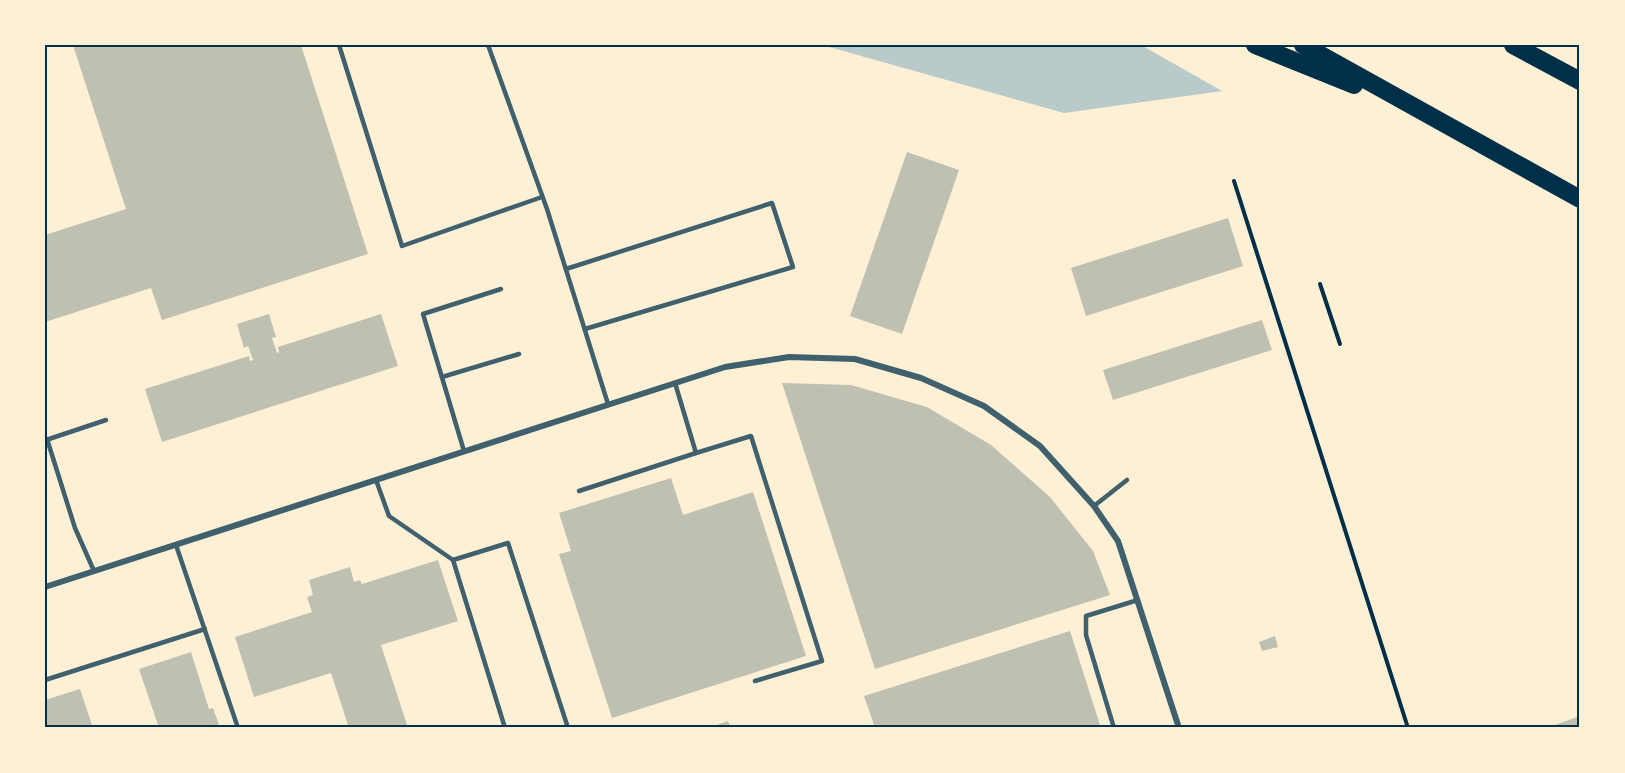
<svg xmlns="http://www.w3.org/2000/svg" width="1625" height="773" viewBox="0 0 1625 773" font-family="'PT Sans',sans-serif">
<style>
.green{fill:#b9caca}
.building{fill:#bec0b2}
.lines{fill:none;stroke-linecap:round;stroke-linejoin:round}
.path{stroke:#003049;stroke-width:4}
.service{stroke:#3f606c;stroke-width:4.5}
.minor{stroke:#3f606c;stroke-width:6}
.motorway{stroke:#003049;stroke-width:18}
.neatline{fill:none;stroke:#003049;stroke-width:2}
</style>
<rect width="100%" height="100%" fill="#fdf0d5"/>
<!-- green -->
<polygon class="green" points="822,45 1141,45 1222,91 1064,113"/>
<!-- building -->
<g class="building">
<polygon points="73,45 301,45 368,254 162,320 151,288 45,322 45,235 126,209"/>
<polygon points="907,152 959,170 902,334 850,316"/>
<polygon points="1228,218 1243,266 1086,316 1071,268"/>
<polygon points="269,314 276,337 272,338 277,353 279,352 278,347 381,314 398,366 162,442 145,389 249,356 250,361 253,360 248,346 244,348 237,324"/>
<polygon points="1262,320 1272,350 1113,400 1103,370"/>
<polygon points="782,383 851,385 927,407 991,445 1050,497 1093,551 1110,595 875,669"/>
<polygon points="671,478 683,515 753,492 806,656 612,718 559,554 571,551 559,513"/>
<polygon points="438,560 458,621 381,645 408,728 349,728 331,673 254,697 235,637 312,612 307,597 313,595 309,580 350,567 354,582 360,580 362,584"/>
<polygon points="1070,631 1101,728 875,728 864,696"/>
<polygon points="1275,636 1278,647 1262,651 1259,642"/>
<polygon points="191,652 209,709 213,708 220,728 159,728 139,669"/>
<polygon points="80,689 93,728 45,728 45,700"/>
<polygon points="1580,716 1580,728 1546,728"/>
<polygon points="728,721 731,728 708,728"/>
</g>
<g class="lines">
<!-- path -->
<g class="path">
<polyline points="1234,181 1408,728"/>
<polyline points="1320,284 1340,344"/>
</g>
<!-- service -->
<g class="service">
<polyline points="339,45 402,246 542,197"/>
<polyline points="488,45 547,209 608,404"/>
<polyline points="566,269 772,203 793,267 585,329"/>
<polyline points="442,377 519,354"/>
<polyline points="675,383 696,453 751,436 822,661 755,681"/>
<polyline points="47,439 75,528 94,571"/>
<polyline points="46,440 106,420"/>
<polyline points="464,451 423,314 501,289"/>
<polyline points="376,480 389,516 453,560 505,728"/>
<polyline points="579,491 696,453"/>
<polyline points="1094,506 1127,480"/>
<polyline points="176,545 238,728"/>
<polyline points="453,560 508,543 568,728"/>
<polyline points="45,680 205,629"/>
<polyline points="1114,728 1086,635 1086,616 1138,600"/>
</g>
<!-- minor -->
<polyline class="minor" points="45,587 725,367 789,357 855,359 921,378 984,406 1040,446 1094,506 1118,541 1179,728"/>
<!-- motorway -->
<g class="motorway">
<polyline points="1255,45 1354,85"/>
<polyline points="1303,45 1580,199"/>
<polyline points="1513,45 1580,81"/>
</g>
</g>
<!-- border -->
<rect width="1625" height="773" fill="none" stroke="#fdf0d5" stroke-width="93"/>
<rect x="46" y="46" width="1532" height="680" class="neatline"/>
</svg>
